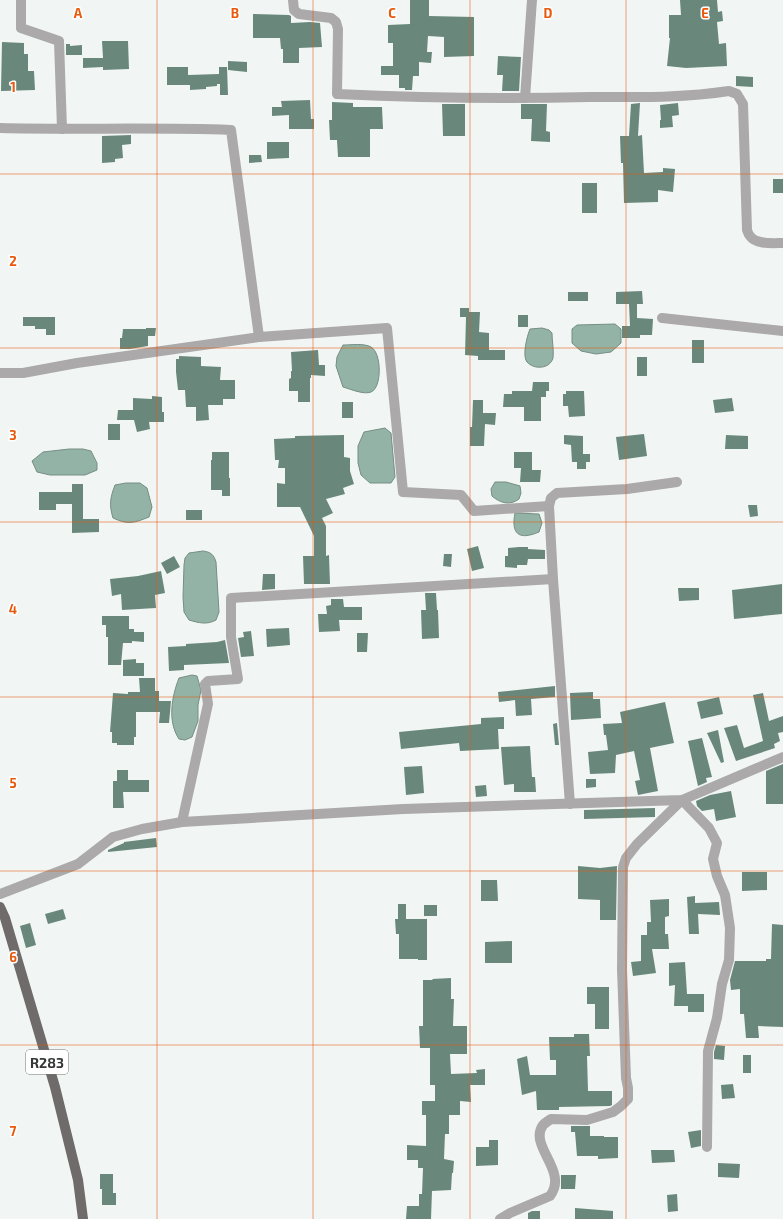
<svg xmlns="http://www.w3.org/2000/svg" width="783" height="1219" viewBox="0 0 783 1219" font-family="'Exo 2',sans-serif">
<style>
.water{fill:#92b3a5;stroke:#768e84}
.building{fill:#69887b}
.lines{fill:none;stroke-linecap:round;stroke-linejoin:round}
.minor{stroke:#aba9a9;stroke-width:10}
.major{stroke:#6f6b6a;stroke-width:10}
.grid{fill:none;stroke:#e8590c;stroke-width:1;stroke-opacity:0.55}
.labels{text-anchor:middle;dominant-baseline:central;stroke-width:3;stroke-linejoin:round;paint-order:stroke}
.shield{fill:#fff;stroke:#727473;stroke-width:1}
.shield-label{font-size:14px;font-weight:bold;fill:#363837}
.grid-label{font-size:13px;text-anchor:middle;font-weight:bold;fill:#e8590c;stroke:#fff;stroke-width:3;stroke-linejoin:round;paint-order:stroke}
</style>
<rect width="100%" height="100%" fill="#f1f6f4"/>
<!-- water -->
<g class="water">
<polygon points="615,324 621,329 621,343 611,352 596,354 581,351 572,343 572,329 577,325"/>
<path d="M542 328 549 330 552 333C552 341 554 350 553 358 550 369 534 370 527 362 522 356 527 336 530 329Z"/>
<path d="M343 345C351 345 364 343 371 347 382 353 382 388 371 392 364 395 350 389 343 387L336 366 337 357Z"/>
<polygon points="385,428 391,433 395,477 391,483 370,483 361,475 358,463 358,446 364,432"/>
<polygon points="69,449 83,449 91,451 97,463 97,470 85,475 50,475 37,472 32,461 43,452"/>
<path d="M495 482H506L520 486 521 493 519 499C510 506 500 503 492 496L491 489Z"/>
<path d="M126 483H140L147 488 152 507 149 517C134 523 128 525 113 518 109 505 110 498 115 485Z"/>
<path d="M515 513 539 514 542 523 539 532C518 541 511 533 515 513Z"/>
<path d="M203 551C211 552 214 555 216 562L219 612 216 620C207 625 199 623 189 620L184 612 183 597 184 565 185 558 189 553Z"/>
<path d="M192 675 197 676 201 690 198 705V721L192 737 185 740 179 739C167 721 172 696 179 678Z"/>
</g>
<!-- building -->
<g class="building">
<polygon points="410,0 429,0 429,16 474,17 474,56 444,57 444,37 428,36 427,52 432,52 431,63 419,62 419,76 413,76 412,90 405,90 405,88 399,88 399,75 381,75 381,66 393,66 393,43 388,43 388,25 410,24"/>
<polygon points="680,0 717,0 718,12 722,11 723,21 717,22 719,44 726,43 727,66 686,68 667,66 670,38 669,38 669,15 681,15"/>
<polygon points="253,14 289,15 291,16 291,23 310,22 320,23 322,47 299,48 299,63 283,63 283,49 281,49 280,38 253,38"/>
<polygon points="102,41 128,41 129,69 103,70 103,67 83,68 83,58 103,58"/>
<polygon points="2,42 24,43 24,54 28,54 28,71 34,71 35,90 1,91"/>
<polygon points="66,44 70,44 70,46 82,45 82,55 66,55"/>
<polygon points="498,56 521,57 519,91 502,91 503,75 497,75"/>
<polygon points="228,61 247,62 247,72 228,70"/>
<polygon points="167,67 188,67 188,75 219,74 219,67 227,67 228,95 220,95 220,84 217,84 217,86 206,87 206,89 190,90 190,85 167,85"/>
<polygon points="736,76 753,77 753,87 736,86"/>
<polygon points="310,100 311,119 314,119 314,129 289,129 289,115 272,116 272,107 282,107 281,101"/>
<polygon points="332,102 353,103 353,107 382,107 383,129 370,129 370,157 338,157 337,140 330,140 329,120 332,120"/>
<polygon points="640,103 638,136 642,135 644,173 663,172 663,168 675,169 673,192 658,190 658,202 624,203 623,163 621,163 620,136 629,136 631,104"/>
<polygon points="678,103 679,115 672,116 673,127 660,128 660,120 661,120 660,105"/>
<polygon points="442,104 465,104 465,136 443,136"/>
<polygon points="521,104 547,104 546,131 550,132 550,142 531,141 532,119 521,119"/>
<polygon points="131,135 131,144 122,145 123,158 115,159 115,162 102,163 102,136"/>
<polygon points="267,142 289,142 289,158 267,159"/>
<polygon points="249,155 261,155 262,162 249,163"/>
<rect x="773" y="179" width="10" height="14"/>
<rect x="582" y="183" width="15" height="30"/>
<polygon points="642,291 643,304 637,304 637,318 653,319 652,335 640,335 640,338 622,338 622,326 630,326 629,304 616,304 616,292"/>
<rect x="568" y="292" width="20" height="9"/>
<polygon points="460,308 469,308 469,312 480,312 479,332 489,333 489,350 505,350 505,360 478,360 478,356 465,355 466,317 460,317"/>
<rect x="518" y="315" width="10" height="12"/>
<polygon points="23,317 55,317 55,335 46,335 46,329 35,329 35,326 23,326"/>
<polygon points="146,328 156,328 155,336 148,336 148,346 130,349 120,349 120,338 122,338 123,329 146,329"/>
<rect x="692" y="340" width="12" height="23"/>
<polygon points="318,350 319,365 325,365 325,376 311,375 311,378 310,378 310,402 298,402 298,391 289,391 289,379 291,378 291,371 292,371 291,352"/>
<polygon points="179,356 201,357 201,366 221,367 220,380 235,380 235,399 223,399 223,405 208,405 209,420 196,421 196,407 186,407 185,390 178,390 176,372 176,359 179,359"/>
<rect x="637" y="357" width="10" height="19"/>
<polygon points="533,382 549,382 549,391 546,391 546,397 541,397 541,421 524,421 524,407 503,407 504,394 512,394 512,391 532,391"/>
<polygon points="566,391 584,391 585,416 569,417 568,406 563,406 563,394 566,394"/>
<polygon points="152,396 162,397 162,412 164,412 164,422 149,422 150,429 137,432 134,420 117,420 118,410 133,410 133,398 152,399"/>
<polygon points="732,398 734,411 715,413 713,400"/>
<polygon points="473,400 483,400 483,413 496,413 495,425 485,424 484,446 470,446 470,427 472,427"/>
<rect x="342" y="402" width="11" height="16"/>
<rect x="108" y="424" width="12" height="16"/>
<polygon points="644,434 647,456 619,460 616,437"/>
<polygon points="344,435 344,457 350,458 350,471 354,484 343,488 345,494 326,499 333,513 322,518 326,526 326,556 329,555 330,584 304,584 303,556 314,556 314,536 300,507 277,507 277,483 285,484 285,468 278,468 279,460 275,460 274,439 295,438 295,436"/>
<polygon points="564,435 583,436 583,454 590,454 590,462 586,462 586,469 577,469 577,462 572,462 571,445 564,444"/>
<polygon points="726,435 748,436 748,449 725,449"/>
<polygon points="212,452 229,452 229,478 230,478 230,496 222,496 222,490 211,490 211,460 212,460"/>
<polygon points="514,452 532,452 532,470 541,470 540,482 520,482 521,468 514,468"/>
<polygon points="72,484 83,484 83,519 99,519 99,532 72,533 72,504 56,504 56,510 39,510 39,492 72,492"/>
<polygon points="748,505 757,505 758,516 750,517"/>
<rect x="186" y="510" width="16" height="10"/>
<polygon points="478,546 484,568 472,571 467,549"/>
<polygon points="519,547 528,547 528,549 545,550 545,559 528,559 527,565 517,565 517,568 505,567 505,556 508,556 508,548"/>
<polygon points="444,554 452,554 451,567 443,566"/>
<polygon points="174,556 180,567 167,574 161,563"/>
<polygon points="161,571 165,593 155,595 156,608 122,610 121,594 112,596 110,579 138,576"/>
<polygon points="263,574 275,574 275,589 262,590"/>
<polygon points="782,584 782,614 734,619 732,590"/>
<polygon points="678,588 699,588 699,600 679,601"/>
<polygon points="425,593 436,593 437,610 438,610 439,638 422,639 421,610 426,610"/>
<polygon points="331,599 343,599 344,607 362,607 362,620 339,620 340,631 319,632 318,614 327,614 326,606 331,605"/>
<polygon points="102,616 129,616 129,629 134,629 134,632 144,632 144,642 132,641 132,643 123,643 121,665 108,665 108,637 106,637 106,625 102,625"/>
<polygon points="289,628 290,645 267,647 266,629"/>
<polygon points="251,631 254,656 241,657 238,638 244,637 243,632"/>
<polygon points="357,633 368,633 367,652 357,652"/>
<polygon points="225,640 229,663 184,665 184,670 169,671 168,647 186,646 186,644 217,642"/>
<polygon points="136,659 136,663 144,663 144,676 123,676 123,660"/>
<polygon points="139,678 155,678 155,691 159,691 159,701 171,701 169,723 159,723 160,712 136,712 136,737 134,737 134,745 117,745 117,743 112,743 112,732 110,732 113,693 128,694 128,692 140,692"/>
<polygon points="555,686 555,697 531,699 532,715 516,716 515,700 499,702 498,692"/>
<polygon points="593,692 593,699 600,699 601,718 571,720 570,693"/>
<polygon points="763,693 769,721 783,716 783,732 778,733 780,741 774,744 775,748 736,761 724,728 737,725 744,748 763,741 753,695"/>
<polygon points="719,697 723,714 701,719 697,702"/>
<polygon points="665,702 674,743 650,748 658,791 638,795 635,781 640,780 634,751 616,755 615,773 590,774 588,752 608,750 606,735 604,735 603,724 622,723 620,712"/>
<polygon points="504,717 504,729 498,729 499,749 460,751 459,743 401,749 399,732 481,724 481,718"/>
<polygon points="557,723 559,745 555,745 553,724"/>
<polygon points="718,730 724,762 721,763 707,733"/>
<polygon points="702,738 712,777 706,778 707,782 698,786 688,741"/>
<polygon points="530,746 532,777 535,777 536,792 514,792 514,784 504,785 501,747"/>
<polygon points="783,764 783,804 766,804 766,771"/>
<polygon points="422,766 424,793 406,795 404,767"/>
<polygon points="117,770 128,770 128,780 149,780 149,792 123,792 124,808 113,808 113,781 117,781"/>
<polygon points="586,779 596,779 596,787 586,788"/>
<polygon points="486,785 487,796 476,797 475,786"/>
<polygon points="731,791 736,817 716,821 714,809 702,811 697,806 696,801 710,795"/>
<polygon points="655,808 655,817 584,819 584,810"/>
<polygon points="156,838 157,847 108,852 108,850 124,843 124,842"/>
<polygon points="578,866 600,868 617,866 616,920 600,920 600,900 578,899"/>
<polygon points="742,872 767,872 767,890 742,891"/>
<polygon points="481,880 497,880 498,901 481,901"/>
<polygon points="695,896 695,903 719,902 720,915 698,914 699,934 689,934 687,897"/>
<polygon points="669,899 669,916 665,917 665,934 668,934 669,949 652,949 656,973 633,976 631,962 641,961 641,935 647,935 647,922 651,922 650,900"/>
<polygon points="398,904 406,904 406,919 427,919 427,960 418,960 418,959 399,959 399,934 396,934 395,919 398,919"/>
<rect x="424" y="905" width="13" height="11"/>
<polygon points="63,909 66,919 48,924 45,914"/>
<polygon points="30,923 36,945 26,948 20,926"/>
<polygon points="772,924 783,925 783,1027 758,1026 759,1038 746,1038 744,1014 740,1014 740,989 731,990 730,980 735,961 766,961 766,959 771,959"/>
<polygon points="512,941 512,963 485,963 485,942"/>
<polygon points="685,962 687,994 704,994 704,1012 688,1012 688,1006 674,1006 675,985 669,986 669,963"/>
<polygon points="451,978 451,999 454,999 453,1026 467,1026 467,1054 450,1054 451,1074 477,1073 476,1070 485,1069 485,1085 470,1085 471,1102 460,1101 460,1115 449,1115 449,1134 445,1134 444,1159 454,1161 453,1173 452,1173 451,1190 432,1191 431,1219 406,1219 407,1206 419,1206 419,1194 422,1194 423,1168 418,1168 418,1160 407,1160 407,1145 426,1146 426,1115 422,1115 422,1101 435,1101 435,1085 430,1085 430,1048 420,1048 419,1026 423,1026 423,980 433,980 432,979"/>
<polygon points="587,987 609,987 609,1029 595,1029 595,1004 587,1004"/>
<polygon points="574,1034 589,1034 590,1056 587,1056 588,1091 612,1091 612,1105 610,1106 559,1107 559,1110 537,1110 536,1091 522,1095 517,1059 527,1056 530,1075 556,1075 556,1060 550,1060 549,1037 574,1037"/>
<polygon points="716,1045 725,1046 724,1060 714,1059 714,1052"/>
<rect x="743" y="1055" width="8" height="18"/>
<polygon points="733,1084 735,1098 722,1099 721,1085"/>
<polygon points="571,1126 590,1126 590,1136 604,1136 604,1137 618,1137 618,1158 598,1159 598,1156 577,1156 575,1132 571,1132"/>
<polygon points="701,1130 701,1146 691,1148 688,1132"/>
<polygon points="489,1140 498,1140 498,1165 476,1166 476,1147 489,1147"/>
<polygon points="651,1150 674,1150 675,1162 652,1163"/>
<polygon points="718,1163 740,1164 739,1178 718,1177"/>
<polygon points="100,1174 113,1174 113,1193 116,1193 116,1205 102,1205 102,1189 100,1189"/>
<polygon points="561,1175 576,1175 575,1189 561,1189"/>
<polygon points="677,1194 678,1211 668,1212 667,1195"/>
<polygon points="575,1208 613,1211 613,1219 575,1219"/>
<polygon points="532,1211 540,1211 540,1219 528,1219 528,1213"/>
</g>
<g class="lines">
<!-- minor -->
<g class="minor">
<polyline points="21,0 21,28 59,41 62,129"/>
<path d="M293 0 294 10 299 14 331 18 336 22 338 29 337 94C421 98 505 99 590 97 636 97 683 98 729 91L737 94 743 104 747 230C748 232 748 234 750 236 756 245 774 243 783 243"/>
<polyline points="525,98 532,0"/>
<path d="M0 128C77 130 154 127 231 130L259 337"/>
<polyline points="662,318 783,331"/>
<polyline points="0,373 23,373 77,363 259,337 387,328 403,492 461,495 474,511 549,506"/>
<polyline points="570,804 553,579 549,506 551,498 557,493 627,489 677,482"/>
<polyline points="182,822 208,704 205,684 208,681 238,679 231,637 231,598 553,579"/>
<polyline points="0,894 78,864 113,837 142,829 182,822 403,809 682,800 783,757"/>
<path d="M500 1219 510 1213 550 1196C569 1171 528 1146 543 1125 545 1123 548 1121 551 1119L587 1120 613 1112 621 1106 628 1099V1088L626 1078 622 969 623 867 626 858 637 844 682 800 709 828 717 843 713 859 717 876 725 895 730 928 729 960 722 984 717 1018 708 1051 707 1147"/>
</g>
<!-- major -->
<polyline class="major" points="0,907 5,918 55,1087 78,1180 83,1219"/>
</g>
<!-- grid -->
<path class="grid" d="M157 0V1219M313 0V1219M470 0V1219M626 0V1219M0 174H783M0 348H783M0 522H783M0 697H783M0 871H783M0 1045H783"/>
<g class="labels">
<!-- shield labels -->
<rect class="shield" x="26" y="1050" width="42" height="24" rx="3"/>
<g class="shield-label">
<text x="47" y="1062">R283</text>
</g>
</g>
<g class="grid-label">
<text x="78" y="18">A</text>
<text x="235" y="18">B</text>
<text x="392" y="18">C</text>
<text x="548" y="18">D</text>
<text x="705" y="18">E</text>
<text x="13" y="92">1</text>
<text x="13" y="266">2</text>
<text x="13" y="440">3</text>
<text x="13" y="614">4</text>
<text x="13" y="788">5</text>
<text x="13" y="962">6</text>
<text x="13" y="1136">7</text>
</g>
</svg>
